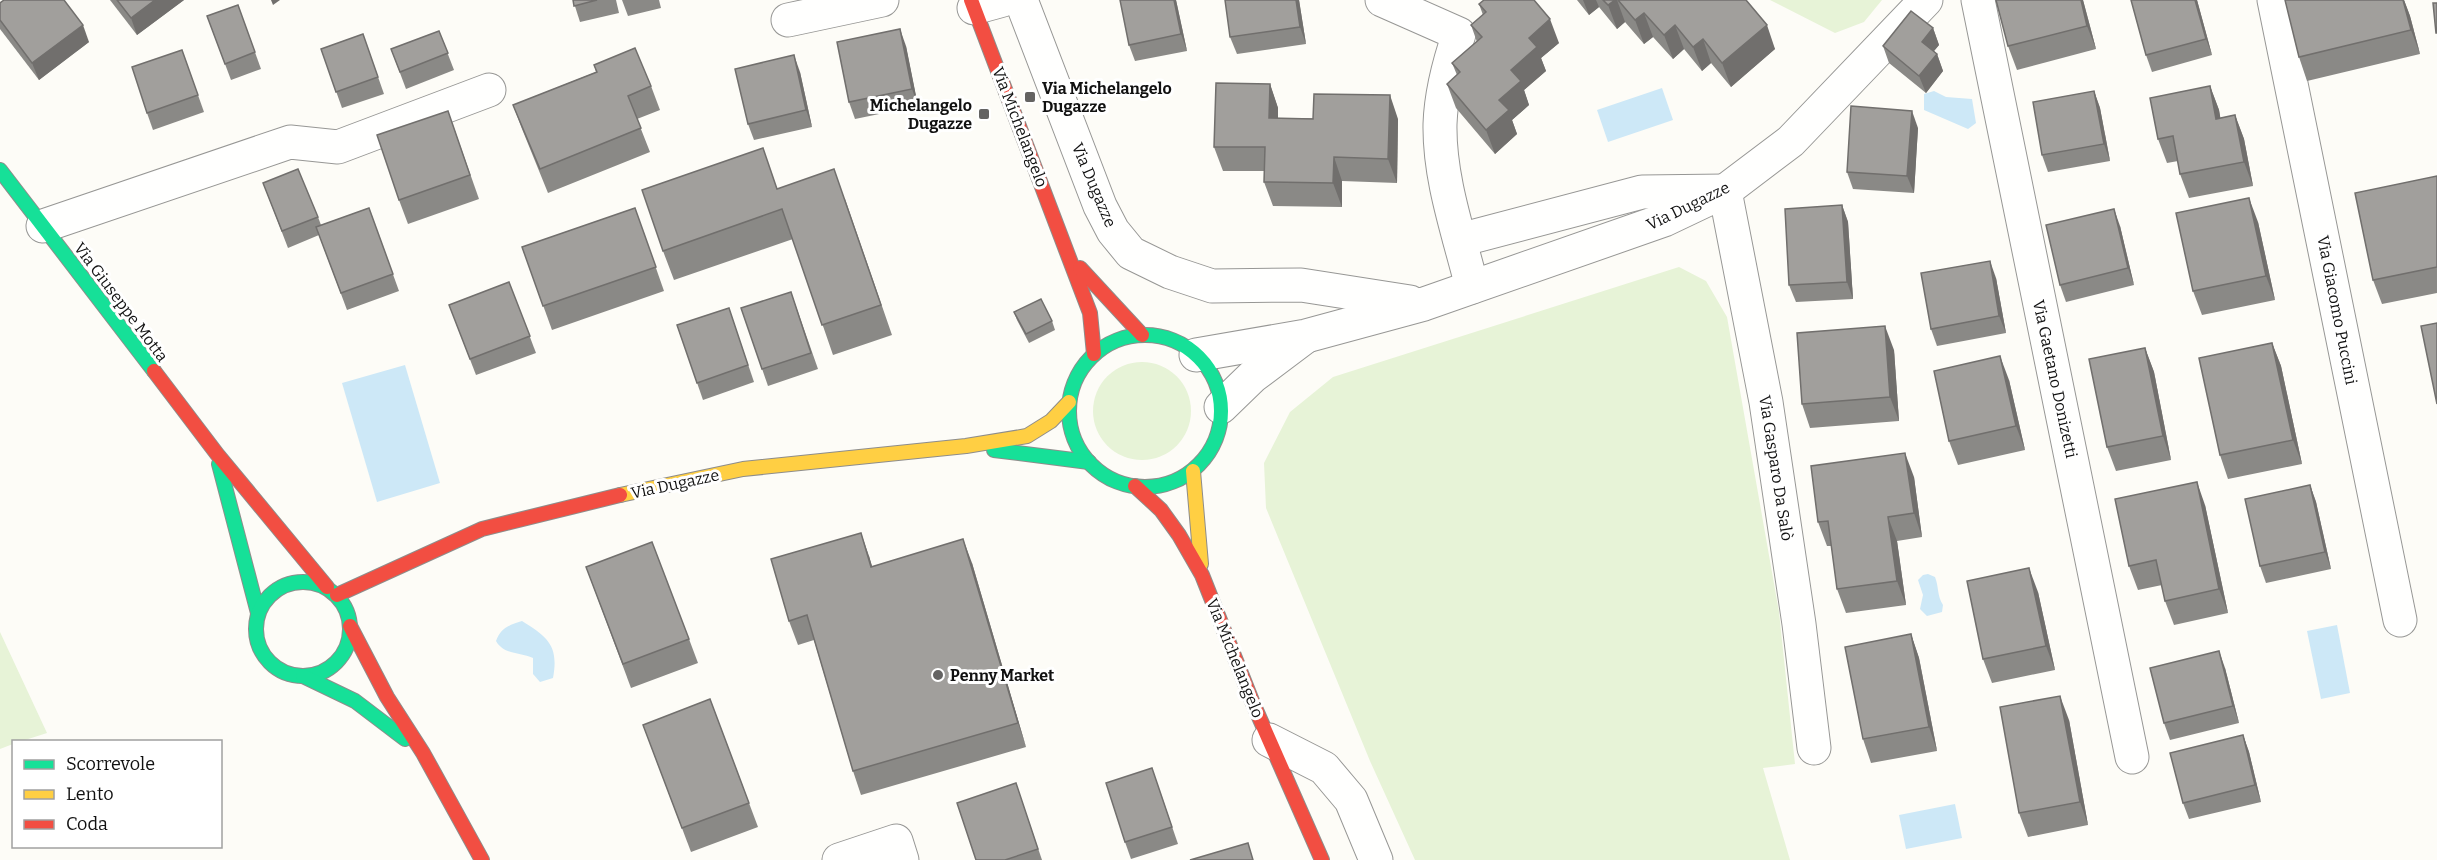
<svg xmlns="http://www.w3.org/2000/svg" width="2437" height="860" viewBox="0 0 2437 860" font-family="Bitter,serif">
<style>
.green{fill:#e7f3d7}
.water{fill:#cde8f7}
.lines{fill:none;stroke-linecap:round;stroke-linejoin:round}
.street-casing{stroke:#979795;stroke-width:35}
.fast-casing{stroke:#8e8d8b;stroke-width:16}
.slow-casing{stroke:#8e8d8b;stroke-width:16}
.jam-casing{stroke:#8e8d8b;stroke-width:16}
.street{stroke:#fffffe;stroke-width:33}
.fast{stroke:#16e098;stroke-width:14}
.slow{stroke:#ffcf43;stroke-width:14}
.jam{stroke:#f24e42;stroke-width:14}
.wall{fill:#8a8986}
.shaded-wall{fill:#716f6d}
.building{fill:#a19f9c;stroke:#716f6d;stroke-width:1.5}
.poi-dot{fill:#646362;stroke:#fff;stroke-width:2}
.labels{text-anchor:middle;dominant-baseline:central;stroke-width:6;stroke-linejoin:round;paint-order:stroke}
.poi-label{font-size:16px;font-weight:bold;fill:#111;stroke:#fff;text-anchor:start}
.street-label{font-size:16px;fill:#111;stroke:#fff}
</style>
<rect width="100%" height="100%" fill="#fdfcf7"/>
<!-- green -->
<g class="green">
<polygon points="1770,0 1882,0 1864,22 1835,33"/>
<polygon points="1679,267 1706,281 1727,317 1779,612 1795,764 1763,768 1790,860 1415,860 1370,761 1266,508 1264,463 1290,412 1333,377"/>
<circle cx="1142" cy="411" r="49"/>
<polygon points="0,632 47,733 22,741 14,742 13,744 0,749"/>
</g>
<!-- water -->
<g class="water">
<polygon points="1662,88 1673,120 1608,142 1597,110"/>
<polygon points="1934,91 1946,97 1972,99 1976,123 1968,129 1924,110 1924,94"/>
<polygon points="405,365 440,483 377,502 342,383"/>
<path d="M1928 574 1935 577C1939 587 1937 596 1943 605L1942 612 1927 616 1920 609 1923 595 1918 580 1923 575Z"/>
<path d="M522 621C548 637 559 646 553 678L540 682 533 674V658C520 652 504 655 496 641 501 628 509 625 522 621Z"/>
<polygon points="2337,625 2350,693 2321,699 2307,631"/>
<polygon points="1955,804 1962,838 1906,849 1899,815"/>
</g>
<g class="lines">
<defs>
<g id="street">
<polyline points="1021,0 1100,206 1113,231 1131,253 1170,272 1212,286 1301,285 1410,302"/>
<path d="M1382 0 1459 34C1449 63 1441 94 1440 124 1439 179 1459 234 1472 287"/>
<polyline points="1978,0 2132,757"/>
<polyline points="2274,0 2400,620"/>
<polyline points="974,8 1003,0"/>
<polyline points="788,20 882,0"/>
<polyline points="43,226 290,142 338,147 489,90"/>
<polyline points="1460,240 1642,192 1725,191 1766,402 1799,624 1814,748"/>
<polyline points="1196,355 1306,336 1424,304 1664,220 1725,191 1791,141 1926,0"/>
<polyline points="1221,407 1253,376 1305,337"/>
<polyline points="1269,740 1324,768 1351,800 1376,860"/>
<polyline points="839,860 896,841 902,860"/>
</g>
<g id="fast">
<polyline points="0,170 154,371"/>
<circle cx="1145" cy="411" r="76"/>
<polyline points="994,450 1089,462"/>
<polyline points="219,464 258,613"/>
<circle cx="303" cy="629" r="47"/>
<polyline points="303,676 355,701 405,739"/>
</g>
<g id="slow">
<polyline points="1193,471 1201,564"/>
<polyline points="620,495 743,469 966,446 1027,436 1051,421 1069,402"/>
</g>
<g id="jam">
<polyline points="971,0 1090,313 1094,354"/>
<polyline points="1080,268 1142,335"/>
<polyline points="154,371 217,454 327,587"/>
<polyline points="1135,486 1161,510 1179,535 1202,575 1252,701 1322,860"/>
<polyline points="337,595 482,529 620,495"/>
<polyline points="350,626 387,697 423,753 482,860"/>
</g>
</defs>
<!-- street casing -->
<use href="#street" class="street-casing"/>
<!-- fast casing -->
<use href="#fast" class="fast-casing"/>
<!-- slow casing -->
<use href="#slow" class="slow-casing"/>
<!-- jam casing -->
<use href="#jam" class="jam-casing"/>
<!-- street -->
<use href="#street" class="street"/>
<!-- fast -->
<use href="#fast" class="fast"/>
<!-- slow -->
<use href="#slow" class="slow"/>
<!-- jam -->
<use href="#jam" class="jam"/>
</g>
<!-- wall -->
<g class="wall">
<polygon points="110,0 184,0 137,35"/>
<polygon points="573,0 616,0 619,13 580,22"/>
<polygon points="622,0 659,0 661,8 628,16"/>
<polygon points="1176,0 1187,51 1135,61 1129,45"/>
<polygon points="1299,0 1306,44 1237,54 1230,37"/>
<polygon points="1577,0 1746,0 1775,49 1731,87 1711,63 1702,71 1684,49 1673,59 1653,37 1644,44 1625,22 1617,29 1599,7 1589,15"/>
<polygon points="2083,0 2096,49 2017,70 2008,46"/>
<polygon points="2197,0 2212,55 2152,72 2146,55"/>
<polygon points="2285,0 2404,0 2410,16 2420,54 2307,81 2299,57"/>
<polygon points="0,3 89,42 39,80 0,29"/>
<polygon points="1479,4 1559,43 1541,58 1546,71 1524,90 1529,105 1512,120 1517,134 1495,154 1456,108 1447,84 1457,75 1452,63 1477,42 1471,25 1483,15"/>
<polygon points="238,5 261,69 231,80 207,16"/>
<polygon points="1933,28 1939,45 1934,51 1937,54 1943,71 1926,93 1889,63 1883,46"/>
<polygon points="439,31 454,70 406,89 391,49"/>
<polygon points="363,34 384,94 342,108 321,49"/>
<polygon points="906,46 918,106 855,119 849,102"/>
<polygon points="182,50 204,112 153,130 147,113"/>
<polygon points="594,65 651,86 660,110 637,119 650,152 548,193 522,129 513,105 596,72"/>
<polygon points="800,72 812,127 754,140 748,124"/>
<polygon points="1270,84 1278,108 1278,118 1398,119 1397,183 1342,181 1342,207 1273,206 1264,182 1264,171 1223,171 1214,147"/>
<polygon points="2210,86 2219,110 2220,118 2235,115 2244,139 2253,186 2189,198 2180,174 2178,161 2167,163 2158,139"/>
<polygon points="2094,91 2100,108 2110,161 2048,172 2042,155"/>
<polygon points="448,111 479,199 408,224 399,200"/>
<polygon points="1918,128 1914,193 1853,189 1847,172"/>
<polygon points="2437,176 2437,293 2382,304 2373,280"/>
<polygon points="263,183 318,217 321,225 369,208 399,291 347,310 319,235 288,248"/>
<polygon points="778,188 845,199 892,335 833,355 793,239 674,280 663,251"/>
<polygon points="1842,205 1848,222 1853,299 1796,302 1789,285"/>
<polygon points="635,208 664,291 552,330 522,247"/>
<polygon points="2258,222 2275,300 2202,315 2193,291"/>
<polygon points="2120,226 2134,285 2066,302 2060,285"/>
<polygon points="1996,278 2006,333 1937,346 1931,329"/>
<polygon points="509,282 536,353 476,375 449,305"/>
<polygon points="791,292 818,369 768,386 741,308"/>
<polygon points="729,308 754,382 703,400 677,325"/>
<polygon points="1014,312 1052,321 1055,330 1029,343 1017,320"/>
<polygon points="2272,343 2281,366 2302,464 2228,479 2220,455"/>
<polygon points="2145,348 2154,372 2171,460 2116,471 2107,447"/>
<polygon points="1894,350 1899,421 1810,428 1802,404"/>
<polygon points="2009,380 2025,450 1958,465 1949,441"/>
<polygon points="1914,477 1922,537 1897,541 1906,605 1846,613 1837,589 1832,546 1827,546 1818,522"/>
<polygon points="2310,485 2316,502 2331,569 2266,583 2260,566"/>
<polygon points="2205,505 2228,613 2174,625 2165,601 2162,585 2138,590 2129,566"/>
<polygon points="869,556 872,566 972,563 1026,747 861,795 853,771 814,640 798,645 789,621"/>
<polygon points="586,567 689,639 698,663 631,688"/>
<polygon points="2038,592 2055,670 1992,683 1983,659"/>
<polygon points="1911,634 1919,658 1937,751 1871,763 1863,739"/>
<polygon points="2225,668 2239,723 2170,740 2164,723"/>
<polygon points="710,699 758,827 691,852 643,725"/>
<polygon points="2069,720 2088,825 2028,837 2019,813"/>
<polygon points="2243,735 2249,752 2261,802 2189,819 2183,803"/>
<polygon points="1152,768 1178,844 1131,859 1125,842"/>
<polygon points="1016,783 1042,860 976,860"/>
</g>
<!-- shaded-wall -->
<g class="shaded-wall">
<polygon points="155,0 184,0 137,35 131,18"/>
<polygon points="271,0 280,0 273,5"/>
<polygon points="1174,0 1176,0 1187,51 1181,34"/>
<polygon points="1296,0 1299,0 1306,44 1300,27"/>
<polygon points="1583,0 1596,0 1599,7 1589,15"/>
<polygon points="1615,0 1617,0 1625,22 1617,29 1608,5"/>
<polygon points="2081,0 2083,0 2096,49 2087,26"/>
<polygon points="2195,0 2197,0 2212,55 2206,39"/>
<polygon points="2403,0 2404,0 2410,16 2420,54 2411,30"/>
<polygon points="1644,13 1653,37 1644,44 1635,20"/>
<polygon points="1550,19 1559,43 1541,58 1546,71 1524,90 1529,105 1512,120 1517,134 1495,154 1486,130 1511,70 1529,38"/>
<polygon points="83,25 89,42 39,80 32,63"/>
<polygon points="1675,25 1684,49 1673,59 1664,35"/>
<polygon points="1767,25 1775,49 1731,87 1722,63"/>
<polygon points="1933,28 1939,45 1928,58 1922,42"/>
<polygon points="900,29 906,46 918,106 912,89"/>
<polygon points="1703,39 1711,63 1702,71 1693,47"/>
<polygon points="1937,54 1943,71 1926,93 1919,76"/>
<polygon points="794,55 800,72 812,127 806,110"/>
<polygon points="1270,84 1278,108 1278,142 1269,118"/>
<polygon points="2210,86 2219,110 2225,143 2216,119"/>
<polygon points="2094,91 2100,108 2110,161 2104,144"/>
<polygon points="1390,95 1398,119 1397,183 1388,159"/>
<polygon points="1912,111 1918,128 1914,193 1907,176"/>
<polygon points="2235,115 2244,139 2253,186 2244,162"/>
<polygon points="1334,157 1342,181 1342,207 1333,183"/>
<polygon points="2249,198 2258,222 2275,300 2266,276"/>
<polygon points="1842,205 1848,222 1853,299 1847,282"/>
<polygon points="2114,209 2120,226 2134,285 2128,268"/>
<polygon points="1990,261 1996,278 2006,333 1999,316"/>
<polygon points="1885,326 1894,350 1899,421 1890,397"/>
<polygon points="2272,343 2281,366 2302,464 2293,440"/>
<polygon points="2145,348 2154,372 2171,460 2163,436"/>
<polygon points="2000,356 2009,380 2025,450 2016,426"/>
<polygon points="1905,453 1914,477 1922,537 1914,513"/>
<polygon points="2197,482 2205,505 2228,613 2219,589"/>
<polygon points="2310,485 2316,502 2331,569 2325,552"/>
<polygon points="1888,517 1897,541 1906,605 1897,581"/>
<polygon points="861,533 869,556 879,591 871,567"/>
<polygon points="963,539 972,563 1026,747 1018,723"/>
<polygon points="2029,568 2038,592 2055,670 2046,646"/>
<polygon points="1911,634 1919,658 1937,751 1929,727"/>
<polygon points="2219,651 2225,668 2239,723 2233,706"/>
<polygon points="2060,696 2069,720 2088,825 2080,802"/>
<polygon points="2243,735 2249,752 2261,802 2255,785"/>
</g>
<!-- building -->
<g class="building">
<polygon points="4,0 64,0 83,25 32,63 0,20 0,3"/>
<polygon points="117,0 155,0 131,18"/>
<polygon points="573,0 597,0 574,6"/>
<polygon points="1120,0 1174,0 1181,34 1129,45"/>
<polygon points="1225,0 1296,0 1300,27 1230,37"/>
<polygon points="1484,0 1534,0 1550,19 1529,38 1537,47 1511,70 1521,81 1499,100 1509,110 1486,130 1447,84 1460,72 1452,63 1482,37 1471,25 1486,12 1479,4"/>
<polygon points="1603,0 1615,0 1608,5"/>
<polygon points="1618,0 1746,0 1767,25 1722,63 1703,39 1693,47 1675,25 1664,35 1644,13 1635,20"/>
<polygon points="1996,0 2081,0 2087,26 2008,46"/>
<polygon points="2131,0 2195,0 2206,39 2146,55"/>
<polygon points="2285,0 2403,0 2411,30 2299,57"/>
<polygon points="2433,3 2437,3 2437,33 2436,33"/>
<polygon points="238,5 255,52 225,64 207,16"/>
<polygon points="1911,11 1933,28 1922,42 1937,54 1919,76 1883,46"/>
<polygon points="900,29 912,89 849,102 837,42"/>
<polygon points="439,31 448,53 400,72 391,49"/>
<polygon points="363,34 378,77 336,92 321,49"/>
<polygon points="635,48 651,86 628,96 641,128 540,169 513,105 597,72 594,65"/>
<polygon points="182,50 198,95 147,113 132,67"/>
<polygon points="794,55 806,110 748,124 735,69"/>
<polygon points="1216,83 1270,84 1269,118 1313,119 1314,94 1390,95 1388,159 1334,157 1333,183 1264,182 1265,147 1214,147"/>
<polygon points="2210,86 2216,119 2235,115 2244,162 2180,174 2173,136 2158,139 2150,98"/>
<polygon points="2094,91 2104,144 2042,155 2033,102"/>
<polygon points="1851,106 1912,111 1907,176 1847,172"/>
<polygon points="448,111 470,175 399,200 377,135"/>
<polygon points="763,148 777,189 834,169 881,305 822,325 782,209 663,251 642,190"/>
<polygon points="298,169 318,217 282,231 263,183"/>
<polygon points="2437,176 2437,267 2373,280 2355,193"/>
<polygon points="2249,198 2266,276 2193,291 2176,213"/>
<polygon points="1842,205 1847,282 1789,285 1785,209"/>
<polygon points="369,208 393,274 341,293 316,227"/>
<polygon points="635,208 656,267 543,306 522,247"/>
<polygon points="2114,209 2128,268 2060,285 2046,225"/>
<polygon points="1990,261 1999,316 1931,329 1921,273"/>
<polygon points="509,282 530,336 470,359 449,305"/>
<polygon points="791,292 811,353 762,369 741,308"/>
<polygon points="1041,299 1052,321 1026,334 1014,312"/>
<polygon points="729,308 748,365 697,383 677,325"/>
<polygon points="2437,323 2437,404 2421,326"/>
<polygon points="1885,326 1890,397 1802,404 1797,333"/>
<polygon points="2272,343 2293,440 2220,455 2199,358"/>
<polygon points="2145,348 2163,436 2107,447 2089,359"/>
<polygon points="2000,356 2016,426 1949,441 1934,371"/>
<polygon points="1905,453 1914,513 1888,517 1897,581 1837,589 1828,521 1818,522 1811,466"/>
<polygon points="2197,482 2219,589 2165,601 2156,560 2129,566 2115,499"/>
<polygon points="2310,485 2325,552 2260,566 2245,499"/>
<polygon points="861,533 871,567 963,539 1018,723 853,771 807,615 789,621 771,559"/>
<polygon points="652,542 689,639 623,664 586,567"/>
<polygon points="2029,568 2046,646 1983,659 1967,581"/>
<polygon points="1911,634 1929,727 1863,739 1845,647"/>
<polygon points="2219,651 2233,706 2164,723 2150,668"/>
<polygon points="2060,696 2080,802 2019,813 2000,707"/>
<polygon points="710,699 749,803 682,828 643,725"/>
<polygon points="2243,735 2255,785 2183,803 2170,753"/>
<polygon points="1152,768 1172,827 1125,842 1106,783"/>
<polygon points="1016,783 1038,849 1005,860 976,860 957,803"/>
<polygon points="1248,843 1253,860 1190,860"/>
</g>
<!-- markers -->
<g class="poi-dot">
<rect x="1024" y="91" width="12" height="12" rx="3"/>
<rect x="978" y="108" width="12" height="12" rx="3"/>
<circle cx="938" cy="675" r="6"/>
</g>
<g class="labels">
<!-- poi labels -->
<g class="poi-label">
<text x="1042" y="88">Via Michelangelo<tspan x="1042" dy="18">Dugazze</tspan></text>
<text x="972" y="105" text-anchor="end">Michelangelo<tspan x="972" dy="18">Dugazze</tspan></text>
<text x="950" y="675">Penny Market</text>
</g>
<!-- street labels -->
<g class="street-label">
<text transform="translate(1020 127) rotate(69)">Via Michelangelo</text>
<text transform="translate(1094 185) rotate(67)">Via Dugazze</text>
<text transform="translate(1688 206) rotate(-26)">Via Dugazze</text>
<text transform="translate(121 302) rotate(53)">Via Giuseppe Motta</text>
<text transform="translate(2337 310) rotate(79)">Via Giacomo Puccini</text>
<text transform="translate(2055 379) rotate(78)">Via Gaetano Donizetti</text>
<text transform="translate(1776 468) rotate(81)">Via Gasparo Da Salò</text>
<text transform="translate(675 484) rotate(-12)">Via Dugazze</text>
<text transform="translate(1235 658) rotate(68)">Via Michelangelo</text>
</g>
</g>
<!-- legend -->
<rect x="12" y="740" width="210" height="108" fill="#ffffff" stroke="#a0a0a0" stroke-width="1.5"/>
<rect x="24" y="760" width="30" height="9" fill="#16e098" stroke="#a0a0a0" stroke-width="1.5"/>
<text x="66" y="770" font-size="18" fill="#111111">Scorrevole</text>
<rect x="24" y="790" width="30" height="9" fill="#ffcf43" stroke="#a0a0a0" stroke-width="1.5"/>
<text x="66" y="800" font-size="18" fill="#111111">Lento</text>
<rect x="24" y="820" width="30" height="9" fill="#f24e42" stroke="#a0a0a0" stroke-width="1.5"/>
<text x="66" y="830" font-size="18" fill="#111111">Coda</text>
</svg>
